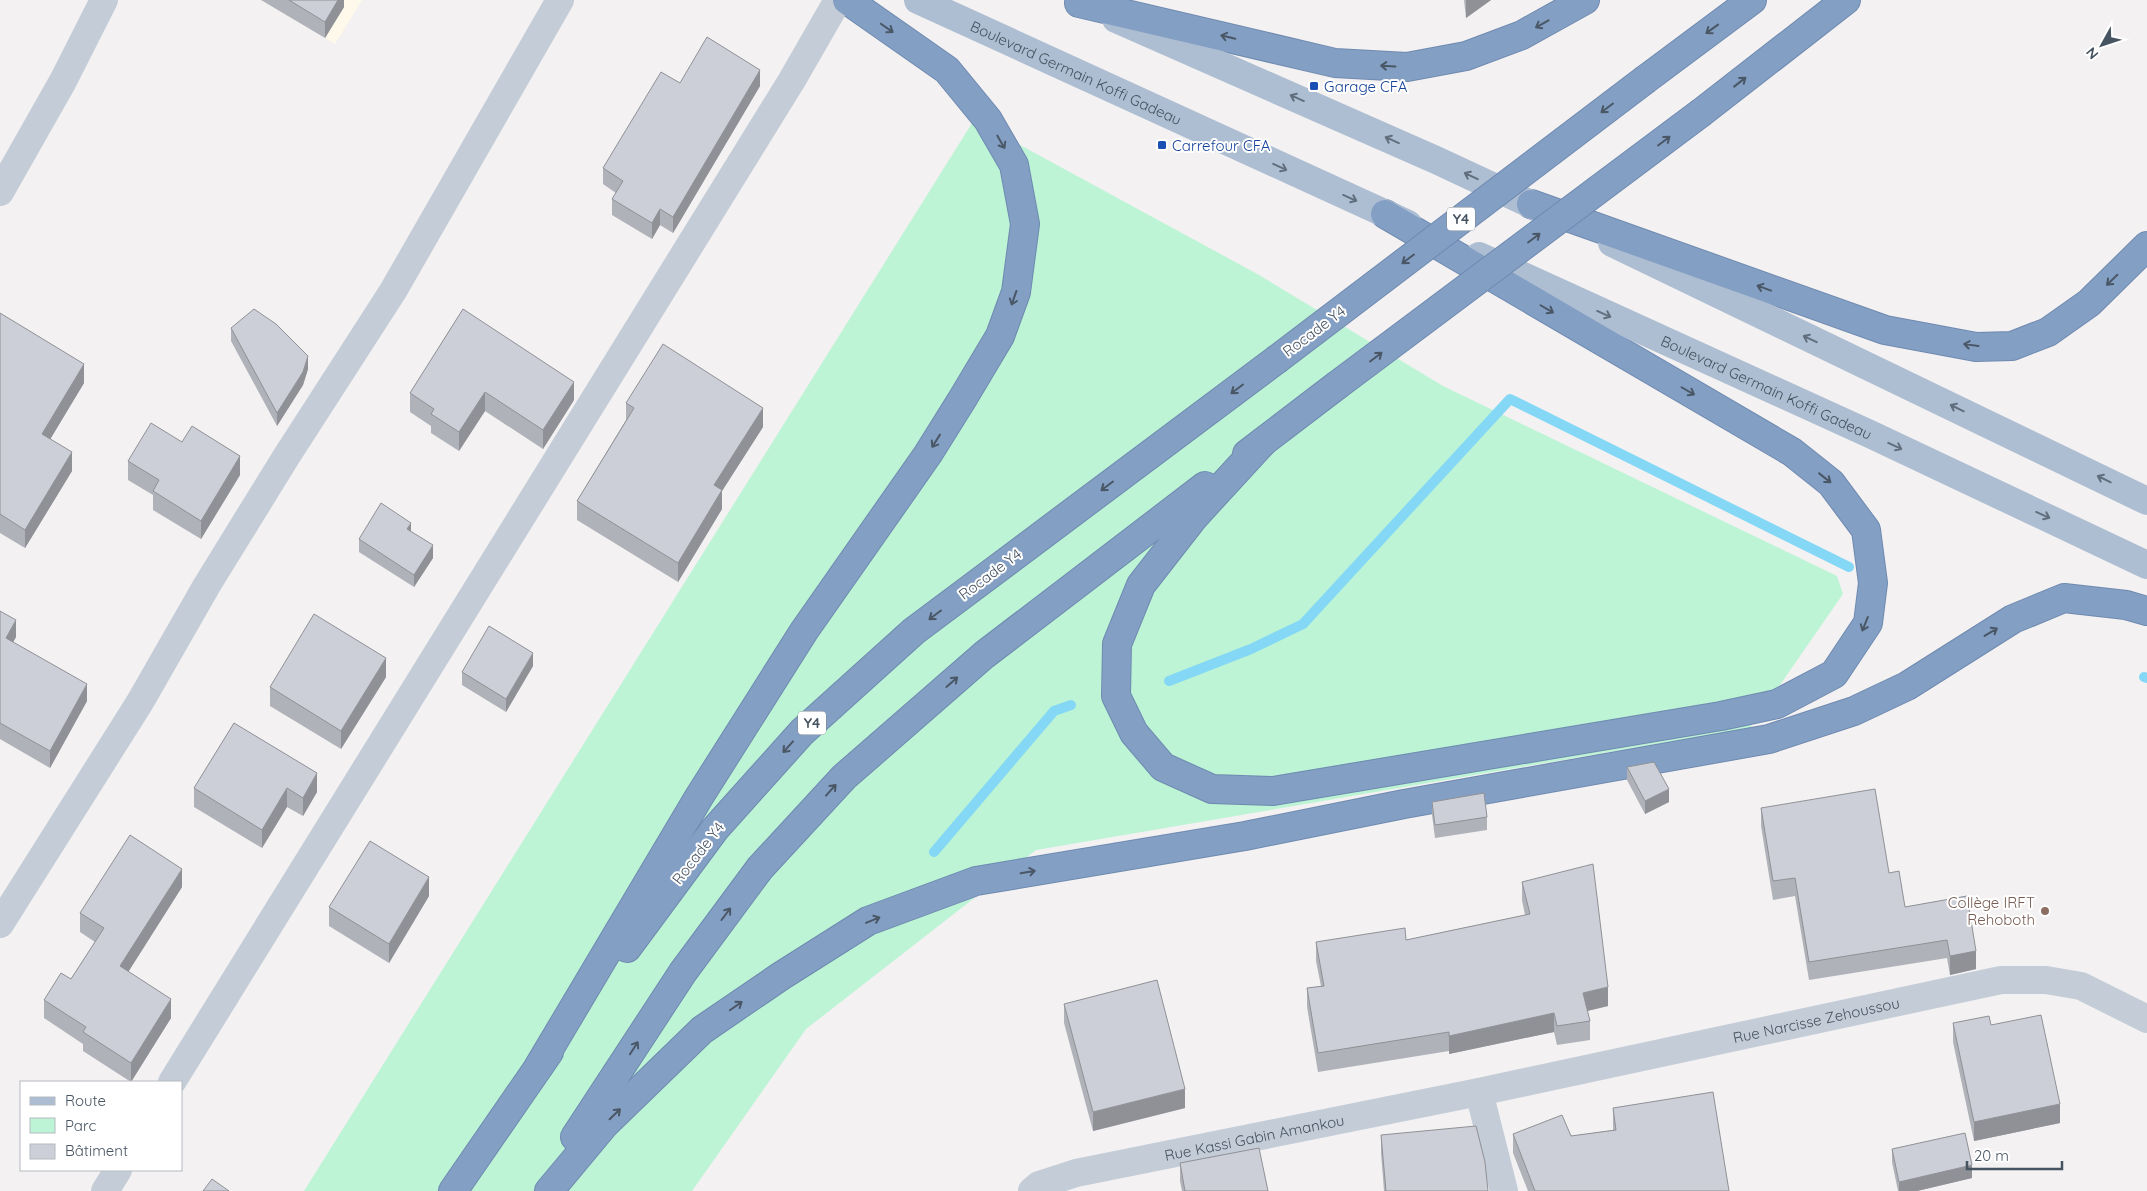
<svg xmlns="http://www.w3.org/2000/svg" width="2147" height="1191" viewBox="0 0 2147 1191" font-family="Quicksand,sans-serif">
<style>
.commercial{fill:#fef9ea}
.green{fill:#bcf4d5}
.lines{fill:none;stroke-linecap:round;stroke-linejoin:round}
.stream{stroke:#84d8f6;stroke-width:10}
.highway-casing{stroke:#6f8ab0;stroke-width:30}
.minor{stroke:#c3ccd7;stroke-width:28}
.major{stroke:#aebed2;stroke-width:28}
.highway{stroke:#849fc4;stroke-width:28}
.highway-bridge-casing{stroke:#6f8ab0;stroke-width:30;stroke-linecap:butt}
.highway-bridge{stroke:#849fc4;stroke-width:28}
.wall{fill:#afb2b9}
.shaded-wall{fill:#8f9196}
.building{fill:#cccfd7;stroke:#8f9196}
.oneway{stroke:#495766}
.oneway2{stroke:#606e7d}
.transit-dot{fill:#1a4fb4;stroke:#fff;stroke-width:2}
.education-dot{fill:#8d6e63;stroke:#fff;stroke-width:2}
.labels{text-anchor:middle;dominant-baseline:central;stroke-width:4;stroke-linejoin:round;paint-order:stroke}
.shield{fill:#fff;stroke:#7e8790;stroke-width:1}
.shield-label{font-size:14px;font-weight:bold;fill:#465361}
.street-label{font-size:15px;fill:#465361;stroke:#fff}
.transit-label{font-size:15px;fill:#164399;stroke:#fff;text-anchor:start}
.education-label{font-size:15px;fill:#785e54;stroke:#fff;text-anchor:end}
</style>
<rect width="100%" height="100%" fill="#f3f1f1"/>
<!-- commercial -->
<polygon class="commercial" points="261,0 362,0 335,44"/>
<!-- green -->
<polygon class="green" points="974,120 1259,275 1443,386 1837,576 1843,594 1750,728 1036,850 806,1029 692,1191 304,1191"/>
<g class="lines">
<!-- stream -->
<g class="stream">
<polyline points="2144,677 2147,678"/>
<polyline points="1169,681 1251,649 1303,624 1510,399 1849,567"/>
<polyline points="934,852 1054,711 1071,705"/>
</g>
<defs>
<g id="highway">
<polyline points="1079,3 1335,63 1407,67 1466,56 1522,35 1585,0"/>
<polyline points="1646,79 1752,0"/>
<polyline points="1702,112 1846,0"/>
<polyline points="1531,204 1885,330 1976,347 2012,346 2048,332 2089,303 2147,246"/>
<polyline points="1262,443 1194,517 1141,585 1117,644 1116,696 1134,733 1163,767 1212,789 1273,791 1721,716 1777,704 1834,674 1868,623 1873,583 1866,530 1831,483 1792,452 1385,214"/>
<polyline points="1247,454 1336,386"/>
<polyline points="627,948 715,829 802,732 914,631 1276,360"/>
<polyline points="539,1066 699,797 804,631 928,454 963,398 1000,336 1016,292 1025,224 1014,165 988,120 947,70 847,0"/>
<polyline points="575,1137 683,972 760,868 844,777 984,655 1205,486"/>
<polyline points="453,1191 549,1052"/>
<polyline points="549,1191 605,1124 702,1030 781,976 868,921 976,881 1245,836 1404,804 1769,739 1854,711 1907,686 2013,619 2064,598 2126,605 2147,611"/>
</g>
</defs>
<!-- highway casing -->
<use href="#highway" class="highway-casing"/>
<!-- minor -->
<g class="minor">
<polyline points="0,192 63,81 104,0"/>
<polyline points="0,924 140,702 207,585 286,457 393,291 560,0"/>
<polyline points="172,1082 792,80 838,0"/>
<polyline points="1479,1092 1504,1191"/>
<polyline points="105,1191 118,1170"/>
<path id="s1" d="M1032 1191 1039 1185 1076 1173 1479 1092 2001 980H2046L2081 986 2147 1019"/>
</g>
<!-- major -->
<g class="major">
<path id="s2" d="M918 0 1408 224"/>
<polyline points="1116,19 1436,160 1554,215"/>
<polyline points="1612,243 2147,501"/>
<path id="s3" d="M1479 256 1872 435 2147 565"/>
</g>
<!-- highway -->
<use href="#highway" class="highway"/>
<defs>
<g id="highway-bridge">
<polyline points="1276,360 1646,79"/>
<polyline points="1336,386 1702,112"/>
</g>
</defs>
<!-- highway-bridge casing -->
<use href="#highway-bridge" class="highway-bridge-casing"/>
<!-- highway-bridge -->
<use href="#highway-bridge" class="highway-bridge"/>
</g>
<!-- wall -->
<g class="wall">
<polygon points="261,0 344,0 344,7 325,38"/>
<polygon points="1464,0 1491,0 1466,18"/>
<polygon points="680,83 760,86 673,233 660,225 652,239 612,215 612,199 616,193 603,184 603,168"/>
<polygon points="463,309 574,400 543,449 485,411 459,451 431,433 431,426 410,412 410,393"/>
<polygon points="0,313 84,383 50,439 72,471 25,548 0,533"/>
<polygon points="231,328 308,369 303,385 277,426 231,341"/>
<polygon points="626,403 763,427 722,491 722,509 678,582 577,520 577,501 626,420"/>
<polygon points="182,442 240,475 201,539 153,510 153,495 128,480 128,461"/>
<polygon points="359,539 433,558 414,587 359,552"/>
<polygon points="0,611 16,637 13,642 87,701 50,768 0,739"/>
<polygon points="533,666 506,712 462,685 462,672"/>
<polygon points="386,677 341,749 270,706 270,687"/>
<polygon points="234,723 317,792 303,816 287,807 262,848 194,807 194,788"/>
<polygon points="1627,767 1669,802 1645,814 1627,780"/>
<polygon points="1432,802 1487,817 1487,830 1435,838 1432,815"/>
<polygon points="1761,808 1889,873 1905,907 1967,896 1976,969 1950,975 1947,958 1809,980 1795,896 1773,900 1761,826"/>
<polygon points="1522,882 1608,1006 1587,1011 1590,1021 1590,1040 1557,1045 1554,1032 1449,1054 1449,1051 1318,1072 1307,1007 1307,988 1321,986 1316,961 1316,942 1406,940 1525,915 1522,900"/>
<polygon points="182,887 128,972 171,1018 131,1082 83,1051 83,1044 44,1018 44,1000 71,979 95,942 80,932 80,913"/>
<polygon points="429,896 389,963 329,926 329,907"/>
<polygon points="1064,1004 1185,1108 1093,1131 1064,1023"/>
<polygon points="1953,1023 1991,1025 2060,1123 1974,1141 1953,1042"/>
<polygon points="1613,1108 1729,1191 1528,1191 1513,1153 1513,1134 1571,1136 1613,1130"/>
<polygon points="1381,1135 1488,1191 1384,1191 1381,1153"/>
<polygon points="1892,1149 1972,1178 1917,1191 1898,1191 1892,1162"/>
<polygon points="1180,1163 1268,1191 1182,1191 1180,1181"/>
</g>
<!-- shaded-wall -->
<g class="shaded-wall">
<polygon points="338,0 344,0 344,7 325,38 325,22"/>
<polygon points="1466,0 1491,0 1466,18"/>
<polygon points="760,70 760,86 673,233 673,217"/>
<polygon points="660,209 660,225 652,239 652,223"/>
<polygon points="308,356 308,369 303,385 277,426 277,413"/>
<polygon points="84,364 84,383 42,453 42,434"/>
<polygon points="574,382 574,400 543,449 543,430"/>
<polygon points="485,392 485,411 459,451 459,432"/>
<polygon points="763,408 763,427 722,491 722,509 678,582 678,563 714,485"/>
<polygon points="72,452 72,471 25,548 25,530"/>
<polygon points="240,456 240,475 201,539 201,521"/>
<polygon points="411,523 411,536 407,529"/>
<polygon points="433,545 433,558 414,587 414,575"/>
<polygon points="16,620 16,637 6,655 6,638"/>
<polygon points="533,653 533,666 506,712 506,699"/>
<polygon points="386,658 386,677 341,749 341,731"/>
<polygon points="87,684 87,701 50,768 50,751"/>
<polygon points="317,773 317,792 303,816 303,798"/>
<polygon points="287,788 287,807 262,848 262,830"/>
<polygon points="1669,789 1669,802 1645,814 1645,801"/>
<polygon points="182,869 182,887 120,985 120,966"/>
<polygon points="429,877 429,896 389,963 389,944"/>
<polygon points="1976,951 1976,969 1950,975 1950,956"/>
<polygon points="1608,987 1608,1006 1583,1012 1583,993"/>
<polygon points="171,999 171,1018 131,1082 131,1063"/>
<polygon points="1554,1013 1554,1032 1449,1054 1449,1036"/>
<polygon points="1185,1089 1185,1108 1093,1131 1093,1112"/>
<polygon points="2060,1104 2060,1123 1974,1141 1974,1122"/>
<polygon points="1972,1165 1972,1178 1917,1191 1899,1191 1899,1182"/>
</g>
<!-- building -->
<g class="building">
<polygon points="289,0 338,0 325,22"/>
<polygon points="707,37 760,70 673,217 660,209 652,223 612,199 623,181 603,168 661,72 680,83"/>
<polygon points="254,309 276,324 308,356 303,372 277,413 231,328"/>
<polygon points="463,309 574,382 543,430 485,392 459,432 431,414 434,409 410,393"/>
<polygon points="0,313 84,364 42,434 72,452 25,530 0,514"/>
<polygon points="663,344 763,408 714,485 722,490 678,563 577,501 634,408 626,403"/>
<polygon points="151,423 182,442 192,426 240,456 201,521 153,491 159,480 128,461"/>
<polygon points="381,503 411,523 407,529 433,545 414,575 359,539"/>
<polygon points="0,611 16,620 6,638 87,684 50,751 0,723"/>
<polygon points="314,614 386,658 341,731 270,687"/>
<polygon points="489,626 533,653 506,699 462,672"/>
<polygon points="234,723 317,773 303,798 287,788 262,830 194,788"/>
<polygon points="1654,762 1669,789 1645,801 1627,767"/>
<polygon points="1875,789 1889,873 1899,871 1905,907 1967,896 1976,951 1950,956 1947,940 1809,962 1795,878 1773,881 1761,808"/>
<polygon points="1484,793 1487,817 1435,825 1432,802"/>
<polygon points="130,835 182,869 120,966 171,999 131,1063 83,1032 86,1027 44,1000 61,973 71,979 104,928 80,913"/>
<polygon points="370,841 429,877 389,944 329,907"/>
<polygon points="1593,864 1608,987 1583,993 1590,1021 1557,1026 1554,1013 1449,1036 1449,1032 1318,1053 1307,988 1324,986 1316,942 1405,928 1406,940 1530,914 1522,882"/>
<polygon points="1157,980 1185,1089 1093,1112 1064,1004"/>
<polygon points="2041,1015 2060,1104 1974,1122 1953,1023 1989,1016 1991,1025"/>
<polygon points="1713,1092 1729,1191 1535,1191 1513,1134 1562,1115 1571,1136 1616,1130 1613,1108"/>
<polygon points="1476,1126 1485,1162 1488,1191 1386,1191 1381,1135"/>
<polygon points="1965,1133 1972,1165 1899,1182 1892,1149"/>
<polygon points="1259,1148 1268,1191 1185,1191 1180,1163"/>
<polygon points="212,1179 229,1191 203,1191"/>
</g>
<!-- one-way arrows -->
<defs><path id="oneway-shaft" d="M-6 0H5M1.5-3L5.5 0L1.5 3" fill="none" stroke-width="1.6" stroke-linecap="round" stroke-linejoin="round" transform="scale(1.25)"/></defs>
<g class="oneway">
<use href="#oneway-shaft" transform="translate(1542 24) rotate(151)"/>
<use href="#oneway-shaft" transform="translate(887 28) rotate(35)"/>
<use href="#oneway-shaft" transform="translate(1712 29) rotate(144)"/>
<use href="#oneway-shaft" transform="translate(1228 37) rotate(-166)"/>
<use href="#oneway-shaft" transform="translate(1388 66) rotate(-177)"/>
<use href="#oneway-shaft" transform="translate(1740 82) rotate(-38)"/>
<use href="#oneway-shaft" transform="translate(1607 108) rotate(143)"/>
<use href="#oneway-shaft" transform="translate(1664 141) rotate(-37)"/>
<use href="#oneway-shaft" transform="translate(1001 142) rotate(60)"/>
<use href="#oneway-shaft" transform="translate(1534 238) rotate(-37)"/>
<use href="#oneway-shaft" transform="translate(1408 259) rotate(143)"/>
<use href="#oneway-shaft" transform="translate(2112 280) rotate(136)"/>
<use href="#oneway-shaft" transform="translate(1764 288) rotate(-160)"/>
<use href="#oneway-shaft" transform="translate(1014 298) rotate(109)"/>
<use href="#oneway-shaft" transform="translate(1547 309) rotate(30)"/>
<use href="#oneway-shaft" transform="translate(1971 345) rotate(-172)"/>
<use href="#oneway-shaft" transform="translate(1376 357) rotate(-37)"/>
<use href="#oneway-shaft" transform="translate(1237 389) rotate(143)"/>
<use href="#oneway-shaft" transform="translate(1688 391) rotate(30)"/>
<use href="#oneway-shaft" transform="translate(936 441) rotate(122)"/>
<use href="#oneway-shaft" transform="translate(1825 478) rotate(38)"/>
<use href="#oneway-shaft" transform="translate(1107 486) rotate(143)"/>
<use href="#oneway-shaft" transform="translate(935 615) rotate(143)"/>
<use href="#oneway-shaft" transform="translate(1865 624) rotate(112)"/>
<use href="#oneway-shaft" transform="translate(1991 632) rotate(-31)"/>
<use href="#oneway-shaft" transform="translate(952 682) rotate(-41)"/>
<use href="#oneway-shaft" transform="translate(788 747) rotate(132)"/>
<use href="#oneway-shaft" transform="translate(831 790) rotate(-48)"/>
<use href="#oneway-shaft" transform="translate(1028 872) rotate(-10)"/>
<use href="#oneway-shaft" transform="translate(726 914) rotate(-53)"/>
<use href="#oneway-shaft" transform="translate(873 920) rotate(-22)"/>
<use href="#oneway-shaft" transform="translate(736 1006) rotate(-35)"/>
<use href="#oneway-shaft" transform="translate(634 1048) rotate(-57)"/>
<use href="#oneway-shaft" transform="translate(615 1114) rotate(-44)"/>
</g>
<g class="oneway2">
<use href="#oneway-shaft" transform="translate(1297 98) rotate(-156)"/>
<use href="#oneway-shaft" transform="translate(1392 140) rotate(-156)"/>
<use href="#oneway-shaft" transform="translate(1280 167) rotate(25)"/>
<use href="#oneway-shaft" transform="translate(1471 176) rotate(-155)"/>
<use href="#oneway-shaft" transform="translate(1350 198) rotate(24)"/>
<use href="#oneway-shaft" transform="translate(1604 314) rotate(24)"/>
<use href="#oneway-shaft" transform="translate(1810 339) rotate(-155)"/>
<use href="#oneway-shaft" transform="translate(1957 408) rotate(-154)"/>
<use href="#oneway-shaft" transform="translate(1895 446) rotate(25)"/>
<use href="#oneway-shaft" transform="translate(2104 479) rotate(-154)"/>
<use href="#oneway-shaft" transform="translate(2043 515) rotate(24)"/>
</g>
<!-- markers -->
<g class="transit-dot">
<rect x="1309" y="81" width="10" height="10" rx="2.5"/>
<rect x="1157" y="140" width="10" height="10" rx="2.5"/>
</g>
<circle class="education-dot" cx="2045" cy="911" r="5"/>
<g class="labels">
<!-- shield labels -->
<g class="shield">
<rect x="1447" y="207.5" width="28" height="23" rx="4"/>
<rect x="798" y="711.5" width="28" height="23" rx="4"/>
</g>
<g class="shield-label">
<text x="1461" y="219">Y4</text>
<text x="812" y="723">Y4</text>
</g>
<!-- street labels -->
<g class="street-label">
<text stroke="none"><textPath href="#s2" startOffset="174">Boulevard Germain Koffi Gadeau</textPath></text>
<text transform="translate(1314 331) rotate(-37)">Rocade Y4</text>
<text stroke="none"><textPath href="#s3" startOffset="316">Boulevard Germain Koffi Gadeau</textPath></text>
<text transform="translate(990 574) rotate(-37)">Rocade Y4</text>
<text transform="translate(698 853) rotate(-52)">Rocade Y4</text>
<text stroke="none"><textPath href="#s1" startOffset="804">Rue Narcisse Zehoussou</textPath></text>
<text stroke="none"><textPath href="#s1" startOffset="230">Rue Kassi Gabin Amankou</textPath></text>
</g>
<!-- transit labels -->
<g class="transit-label">
<text x="1324" y="86">Garage CFA</text>
<text x="1172" y="145">Carrefour CFA</text>
</g>
<!-- education labels -->
<g class="education-label">
<text x="2035" y="902">Collège IRFT<tspan x="2035" dy="17">Rehoboth</tspan></text>
</g>
</g>
<!-- legend -->
<rect x="20" y="1081" width="162" height="90" fill="#ffffff" stroke="#b5bac0"/>
<rect x="30" y="1097" width="25" height="8" fill="#aebed2" stroke="#b5bac0"/>
<text x="65" y="1106" font-size="15" fill="#465361">Route</text>
<rect x="30" y="1118" width="25" height="15" fill="#bcf4d5" stroke="#b5bac0"/>
<text x="65" y="1131" font-size="15" fill="#465361">Parc</text>
<rect x="30" y="1144" width="25" height="15" fill="#cccfd7" stroke="#b5bac0"/>
<text x="65" y="1156" font-size="15" fill="#465361">Bâtiment</text>
<!-- north arrow -->
<g transform="translate(2102 45) rotate(230)" stroke="#ffffff" stroke-width="4" paint-order="stroke">
<path d="M0-4L9 19L0 12L-9 19Z" fill="#465361"/>
<text y="-8" font-size="14" font-weight="bold" text-anchor="middle" fill="#465361">N</text>
</g>
<!-- scale -->
<path d="M1967 1161v8h95v-8" fill="none" stroke="#465361" stroke-width="2.5"/>
<text x="1974" y="1161" font-size="15" fill="#465361" stroke="#ffffff" stroke-width="4" paint-order="stroke">20 m</text>
</svg>
